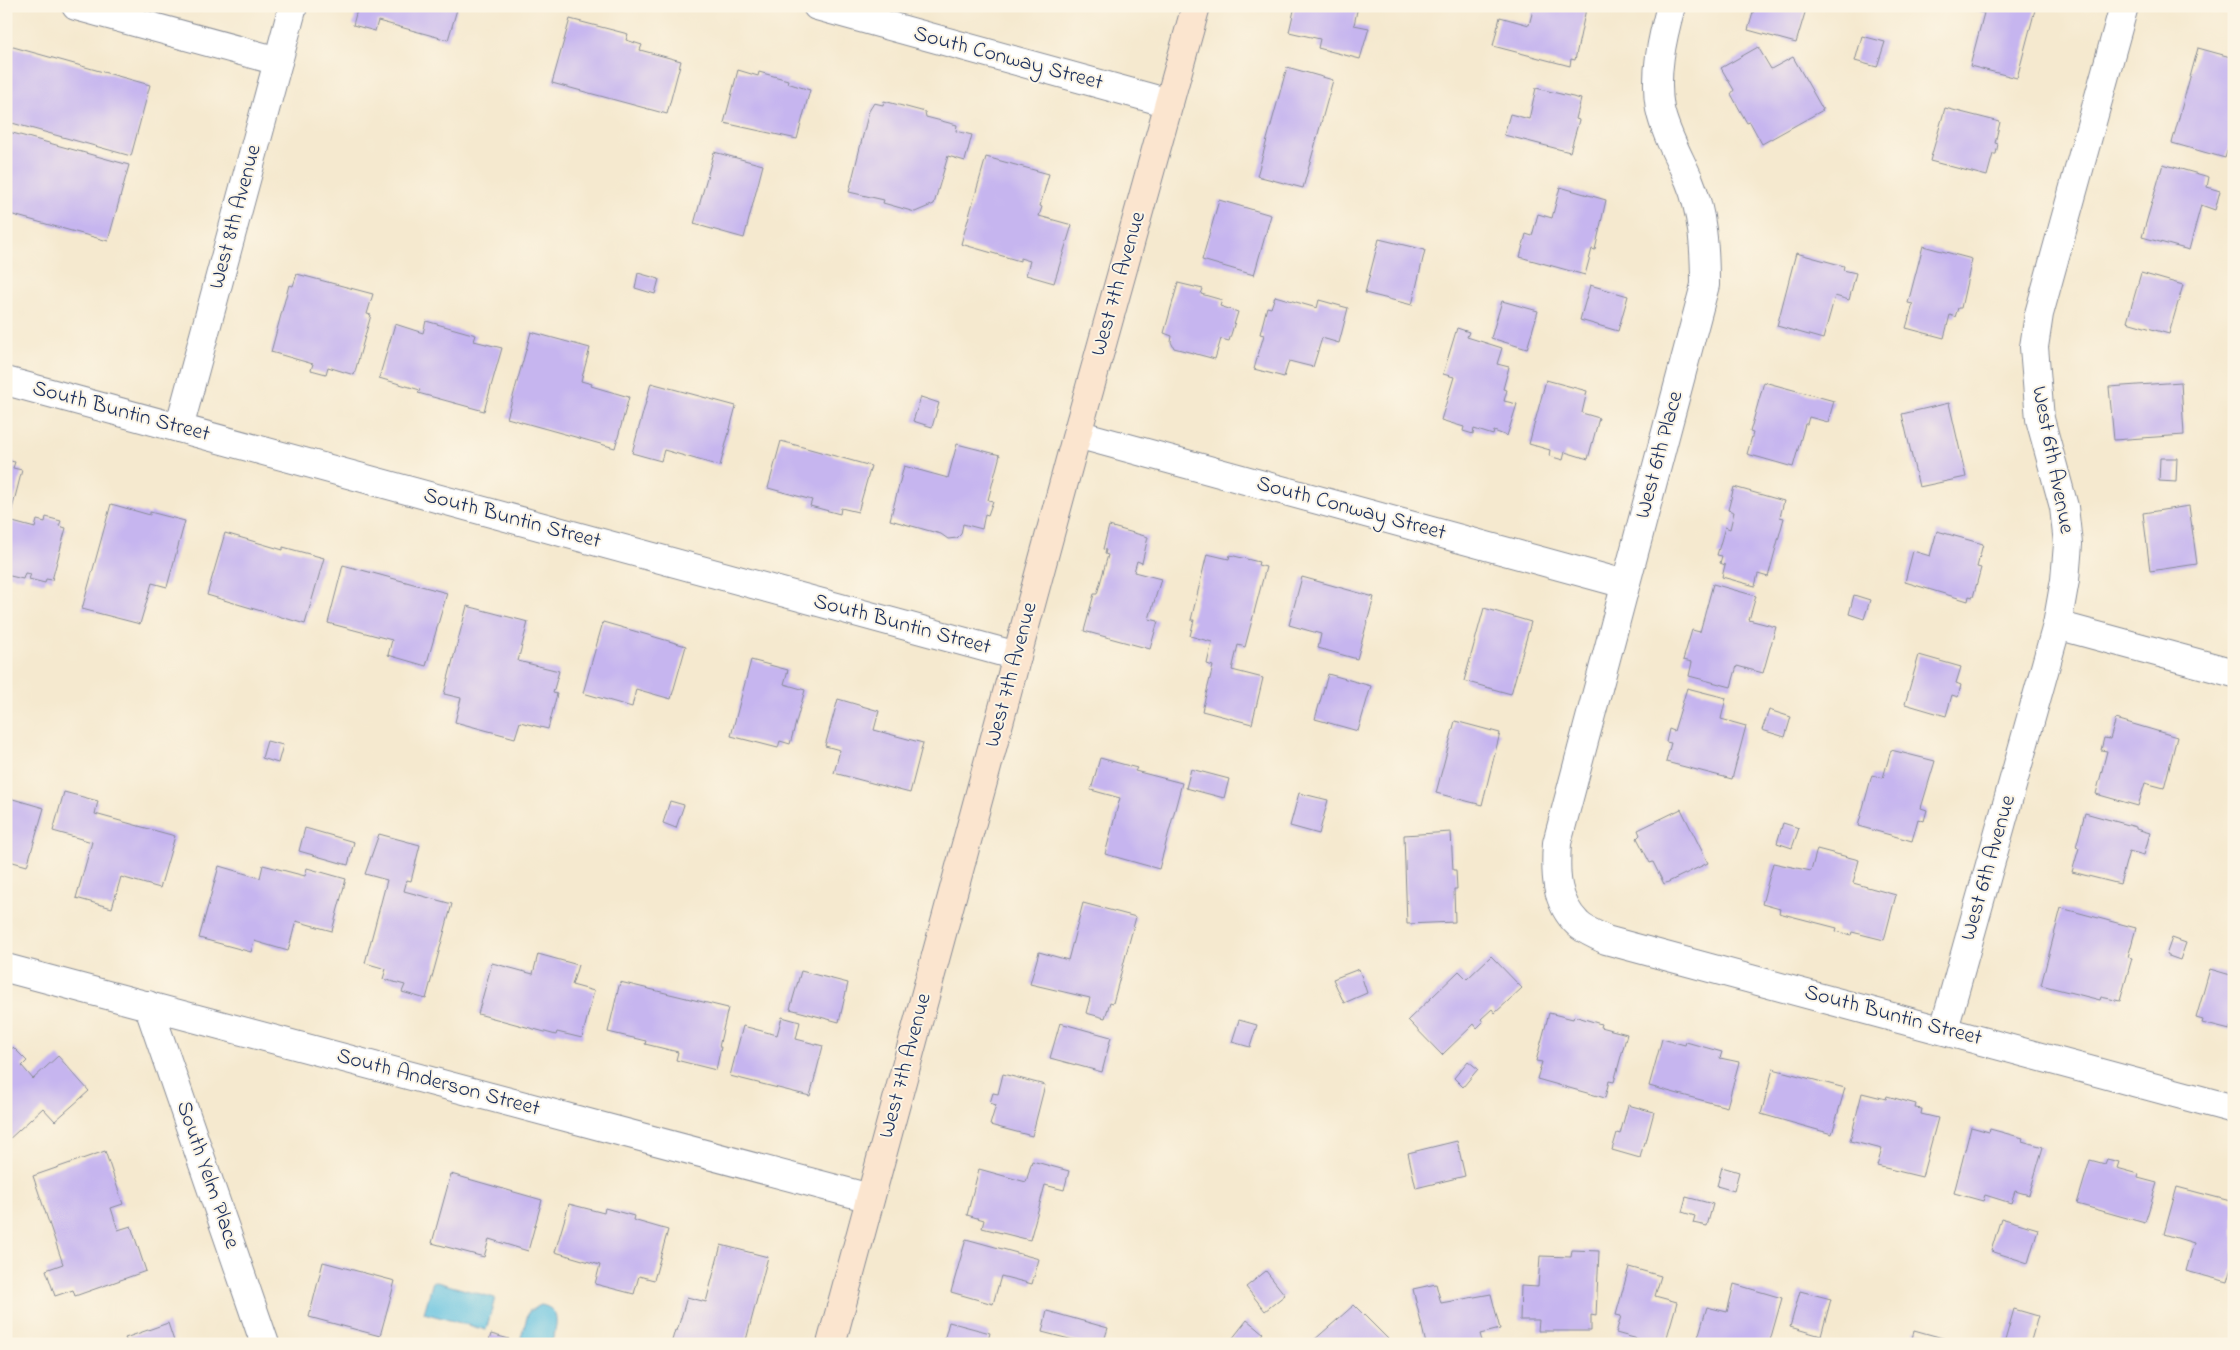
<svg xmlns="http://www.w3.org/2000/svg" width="2240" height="1350" viewBox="0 0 2240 1350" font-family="'Indie Flower',sans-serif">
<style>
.water{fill:#63c2e1;stroke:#3f78a0}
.building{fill:#c6b5ef}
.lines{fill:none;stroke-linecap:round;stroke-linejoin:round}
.street-casing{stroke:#888c96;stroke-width:30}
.secondary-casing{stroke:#888c96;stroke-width:30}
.street{stroke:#fff;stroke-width:28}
.secondary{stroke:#fbe5cf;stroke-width:28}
.labels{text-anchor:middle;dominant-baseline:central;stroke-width:4;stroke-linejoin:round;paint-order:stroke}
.street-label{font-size:22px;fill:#1b2f5e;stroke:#fcf5e5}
</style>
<rect width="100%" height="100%" fill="#fcf5e5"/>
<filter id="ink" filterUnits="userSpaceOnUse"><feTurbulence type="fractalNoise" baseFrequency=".02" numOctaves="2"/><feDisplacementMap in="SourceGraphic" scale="10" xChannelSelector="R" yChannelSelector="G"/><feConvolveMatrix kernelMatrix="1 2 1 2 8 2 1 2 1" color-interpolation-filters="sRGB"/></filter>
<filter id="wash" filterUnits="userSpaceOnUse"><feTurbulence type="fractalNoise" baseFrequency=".0096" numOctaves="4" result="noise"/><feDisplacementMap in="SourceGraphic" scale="20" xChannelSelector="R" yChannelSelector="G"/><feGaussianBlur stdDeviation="1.12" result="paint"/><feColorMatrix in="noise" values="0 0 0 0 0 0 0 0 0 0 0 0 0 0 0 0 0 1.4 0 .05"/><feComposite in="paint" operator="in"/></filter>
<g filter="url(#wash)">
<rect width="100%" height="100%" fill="#f5e9cf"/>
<!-- water -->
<g class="water">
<polygon points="433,1281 495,1298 486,1330 424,1313"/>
<path d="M541 1305C563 1309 556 1328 551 1344H519L529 1311Z"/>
</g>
<g id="blocks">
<!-- building -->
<g class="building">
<polygon points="358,6 458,6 448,40 378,21 375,31 353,25"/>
<polygon points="1295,6 1358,6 1354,25 1369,28 1360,59 1318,48 1320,39 1289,32"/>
<polygon points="1534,6 1577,6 1586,9 1575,60 1571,59 1570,66 1493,46 1500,17 1529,25"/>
<polygon points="1755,6 1807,6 1796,43 1748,30"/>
<polygon points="1966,6 2036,6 2017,78 1970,66 1984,13 1965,8"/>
<polygon points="570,19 628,34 626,40 642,45 640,50 681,61 667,114 552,83"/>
<polygon points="1862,36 1885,42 1877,67 1855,61"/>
<polygon points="6,45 150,85 131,156 12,123 9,132 129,165 108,241 6,213"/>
<polygon points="1758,47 1771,69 1793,57 1823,110 1762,144 1750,122 1747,123 1731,94 1734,90 1721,68"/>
<polygon points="2198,48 2234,58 2234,129 2225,158 2172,143"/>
<polygon points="1287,67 1333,80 1303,188 1257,176"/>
<polygon points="738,70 758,76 759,72 788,80 787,83 810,90 797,139 724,123"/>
<polygon points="1536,88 1581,99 1576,119 1579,120 1570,152 1504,135 1510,114 1529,119"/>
<polygon points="884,101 925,112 926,117 957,125 956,131 972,135 965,161 948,156 934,204 915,212 883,203 884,200 849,192 869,111 874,103 883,105"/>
<polygon points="1945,108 2000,122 1995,143 1998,144 1996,154 1993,154 1987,176 1930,161"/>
<polygon points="714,152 763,165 744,238 694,224"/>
<polygon points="986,157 1049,174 1040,206 1042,207 1039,216 1072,225 1054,283 1026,275 1030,261 1020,258 1020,261 961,244"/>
<polygon points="2163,164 2209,177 2207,187 2220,191 2215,210 2201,205 2189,250 2142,237"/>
<polygon points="1560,187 1606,200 1595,250 1592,249 1585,275 1520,257 1526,234 1532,236 1538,214 1552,218"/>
<polygon points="1219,200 1271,215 1254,275 1202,260"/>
<polygon points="1379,239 1425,250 1412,305 1365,293"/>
<polygon points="1923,246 1972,259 1961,308 1958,308 1955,317 1950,315 1944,338 1906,328 1913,304 1908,303"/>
<polygon points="1796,253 1844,266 1843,270 1856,273 1849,300 1835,296 1823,339 1777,326"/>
<polygon points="638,273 659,279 655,294 635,288"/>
<polygon points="2141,273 2183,285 2169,334 2127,322"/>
<polygon points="297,274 373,294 367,314 371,315 354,375 328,367 326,374 311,370 313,364 271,352 289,285 293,286"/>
<polygon points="1178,283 1203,289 1201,294 1222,300 1220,306 1238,312 1229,341 1221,339 1215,359 1174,348 1171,342 1172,336 1164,333"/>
<polygon points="1590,285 1628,296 1618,331 1580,320"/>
<polygon points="1275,296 1317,308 1319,300 1348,308 1339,343 1322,338 1313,367 1289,361 1284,377 1254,369 1264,335 1260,334 1267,307 1271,308"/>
<polygon points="1502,301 1538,311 1527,349 1491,338"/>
<polygon points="426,321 476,335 474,341 502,348 484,411 418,393 420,390 379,378 395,324 423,333"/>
<polygon points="1457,328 1469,332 1467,337 1502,348 1497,364 1509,367 1503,389 1507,390 1504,401 1517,404 1507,436 1494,431 1493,435 1474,429 1473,434 1463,431 1464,427 1441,420 1454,377 1443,374"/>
<polygon points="531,332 590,348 581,381 592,384 591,386 629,397 615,448 507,418"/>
<polygon points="1546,380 1587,391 1582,413 1599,418 1588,459 1565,452 1563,460 1549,456 1550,450 1529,444"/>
<polygon points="1764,382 1834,401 1828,422 1809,417 1807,424 1805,424 1793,467 1747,454 1753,433 1750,432"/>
<polygon points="2181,382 2184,435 2114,440 2109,387"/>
<polygon points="651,383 736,406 720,466 664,450 661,461 632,453"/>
<polygon points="921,397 939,403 932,427 913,421"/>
<polygon points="1949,403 1966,477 1919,487 1902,414"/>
<polygon points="781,441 871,466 858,512 841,508 840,514 810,506 812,500 768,488"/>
<polygon points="957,444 1000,455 988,500 993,501 988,515 985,514 982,529 963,524 961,534 957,538 948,539 941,534 890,520 904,466 948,478"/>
<polygon points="2160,458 2177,458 2176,482 2159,481"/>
<polygon points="6,460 15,462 13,468 22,470 9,521 35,528 37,520 45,522 46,517 61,521 59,526 66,528 52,580 46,579 45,583 29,579 31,574 25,573 23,579 6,575"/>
<polygon points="1734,487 1784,501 1780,517 1784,518 1768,577 1758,574 1755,586 1722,577 1725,565 1720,563 1722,556 1717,555 1725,527 1730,529 1734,512 1728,510"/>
<polygon points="111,504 150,515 150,512 185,521 167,587 152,583 140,624 82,609"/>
<polygon points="2189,506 2197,564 2150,571 2143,513"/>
<polygon points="1109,526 1148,537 1142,563 1137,561 1134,572 1161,579 1149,619 1158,621 1150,649 1084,631 1094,594 1097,594 1108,555 1105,554 1106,550 1103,549"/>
<polygon points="1937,531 1983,544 1977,567 1981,568 1973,597 1969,596 1968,601 1905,582 1913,551 1930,556"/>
<polygon points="225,533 283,550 283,547 324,558 305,624 207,595"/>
<polygon points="1207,554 1229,559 1230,555 1259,562 1258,565 1266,567 1245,647 1238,645 1232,670 1263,678 1252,724 1202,711 1213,666 1207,664 1212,642 1190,636 1194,620 1191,620"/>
<polygon points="343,565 447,593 426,666 388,655 392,640 328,623"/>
<polygon points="1302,577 1374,597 1357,659 1318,648 1321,634 1289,625"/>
<polygon points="1713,584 1756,596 1749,620 1776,627 1763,673 1737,666 1731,687 1689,676 1692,662 1683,660 1692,630 1700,632"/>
<polygon points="1854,595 1870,600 1864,619 1849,614"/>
<polygon points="467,606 528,622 518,661 559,671 553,693 557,694 548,729 520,722 515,738 455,722 461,698 444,694"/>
<polygon points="1484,608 1531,622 1511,694 1464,681"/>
<polygon points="603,622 686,646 671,699 636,689 632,707 583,693"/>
<polygon points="1919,655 1961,667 1956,683 1961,685 1958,697 1952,695 1946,716 1905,704"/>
<polygon points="751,660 788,670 784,684 805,690 790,744 780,741 778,748 731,736"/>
<polygon points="1328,674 1371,686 1358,731 1315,719"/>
<polygon points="1687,688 1726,698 1721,719 1746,726 1732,779 1666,762 1671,743 1666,742 1669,729 1674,731"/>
<polygon points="838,699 879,711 874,730 923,743 910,793 834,773 840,750 825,746"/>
<polygon points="1769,710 1791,717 1785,737 1762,730"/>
<polygon points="2116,719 2177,737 2164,788 2145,783 2138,806 2096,794 2107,751 2101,750 2104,738 2110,739"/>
<polygon points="1455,721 1500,733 1482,805 1436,793"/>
<polygon points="267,741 283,745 278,763 262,758"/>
<polygon points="1891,750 1935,761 1921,808 1927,810 1924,821 1918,819 1912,841 1858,826 1872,775 1883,778"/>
<polygon points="1100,758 1137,768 1135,771 1182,783 1159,869 1105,854 1120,798 1091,790"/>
<polygon points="1191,769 1229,779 1224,798 1186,788"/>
<polygon points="64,792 98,801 95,814 175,836 160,888 121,877 112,908 76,898 92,842 53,831"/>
<polygon points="1299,793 1328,800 1319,834 1290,826"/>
<polygon points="6,797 44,808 27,866 6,860"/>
<polygon points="670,801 684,805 676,828 663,823"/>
<polygon points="1681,809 1708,863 1664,884 1653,862 1650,863 1637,838 1640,835 1638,830"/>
<polygon points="2085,813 2136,827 2136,829 2150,833 2144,855 2129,851 2120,884 2072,872 2079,848 2076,847"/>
<polygon points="1783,823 1799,828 1792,848 1777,843"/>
<polygon points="305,828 354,842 348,865 299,851"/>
<polygon points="1451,832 1453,870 1456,870 1457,889 1454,889 1455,922 1407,924 1404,835"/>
<polygon points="379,834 420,845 411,881 407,880 404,891 452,904 426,999 402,992 405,985 383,979 386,969 365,963 387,880 365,874"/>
<polygon points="1817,849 1859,860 1853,883 1896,895 1884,940 1852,932 1851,935 1836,931 1837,928 1779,913 1780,909 1762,904 1773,863 1811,871"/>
<polygon points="263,865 305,876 307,868 346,879 332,931 296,921 288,951 254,941 251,952 199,938 219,866 260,878"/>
<polygon points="1083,903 1136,917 1113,1003 1110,1002 1105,1018 1086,1013 1090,998 1030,984 1039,952 1068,960"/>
<polygon points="2061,908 2136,928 2128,957 2132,958 2120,1001 2101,997 2100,1000 2041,985"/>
<polygon points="2172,938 2186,943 2180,960 2166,955"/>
<polygon points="538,954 578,965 572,985 594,991 582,1038 557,1032 556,1035 478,1014 492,963 533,974"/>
<polygon points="1491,956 1522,988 1495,1013 1492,1009 1481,1019 1483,1022 1477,1028 1474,1024 1442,1055 1408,1020 1459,971 1467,979"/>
<polygon points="1359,969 1367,993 1344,1003 1333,979"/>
<polygon points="2210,969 2234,976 2234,1028 2230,1027 2230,1030 2202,1023 2203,1020 2196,1018"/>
<polygon points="801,971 848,983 839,1022 790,1009"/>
<polygon points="620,982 728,1008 719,1047 721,1047 716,1070 676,1060 678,1052 645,1044 646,1041 608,1032"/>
<polygon points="1549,1013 1573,1019 1574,1016 1601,1024 1600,1027 1627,1034 1614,1082 1609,1081 1605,1098 1537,1079 1542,1062 1536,1061"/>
<polygon points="782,1017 800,1022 796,1039 823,1046 810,1096 730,1076 743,1026 777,1035"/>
<polygon points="1239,1020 1257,1025 1250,1047 1232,1042"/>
<polygon points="1060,1023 1111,1037 1102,1072 1050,1058"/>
<polygon points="1662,1039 1685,1045 1686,1042 1722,1052 1720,1058 1739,1062 1727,1107 1649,1086"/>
<polygon points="6,1043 12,1049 13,1047 27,1061 22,1066 33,1079 58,1056 89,1091 55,1121 43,1108 6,1142"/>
<polygon points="1468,1061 1478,1069 1463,1087 1454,1078"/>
<polygon points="1773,1069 1845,1088 1832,1134 1761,1114"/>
<polygon points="1003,1074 1045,1085 1032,1136 990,1125 996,1105 990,1103 993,1093 998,1094"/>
<polygon points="1862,1093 1886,1099 1887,1096 1916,1104 1915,1108 1922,1109 1921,1114 1938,1118 1922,1177 1877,1166 1882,1149 1850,1141"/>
<polygon points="1628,1105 1654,1112 1646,1142 1644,1142 1640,1158 1612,1150 1617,1133 1620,1134"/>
<polygon points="1971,1127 1989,1132 1990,1129 2023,1138 2022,1141 2043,1147 2029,1195 2015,1191 2011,1203 1985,1195 1983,1201 1954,1193"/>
<polygon points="1457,1141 1465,1176 1416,1188 1408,1153"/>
<polygon points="105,1151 123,1204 111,1208 118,1230 131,1226 146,1271 75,1296 73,1290 55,1296 46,1270 63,1264 33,1176"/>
<polygon points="2107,1159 2119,1162 2117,1168 2139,1174 2138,1178 2157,1183 2145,1223 2077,1204 2090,1160 2105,1164"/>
<polygon points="1032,1161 1069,1171 1064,1190 1045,1185 1030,1240 982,1228 984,1220 967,1215 979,1169 1026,1182"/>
<polygon points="1722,1167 1739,1172 1734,1191 1717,1186"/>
<polygon points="451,1174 542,1200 528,1251 489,1239 484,1257 432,1243"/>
<polygon points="2177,1187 2234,1202 2234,1261 2228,1282 2186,1271 2194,1243 2164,1234"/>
<polygon points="1686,1197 1713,1204 1707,1226 1693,1223 1695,1216 1682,1212"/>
<polygon points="569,1204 604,1213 605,1208 634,1216 633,1220 668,1230 654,1280 639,1276 634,1294 595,1284 600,1265 555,1252"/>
<polygon points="2001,1218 2038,1229 2028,1263 1991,1251"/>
<polygon points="966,1239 1039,1259 1032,1284 1001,1276 993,1304 951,1292"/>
<polygon points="721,1245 768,1257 745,1344 671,1344 675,1330 677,1331 687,1297 706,1302"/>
<polygon points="1572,1250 1599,1251 1596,1316 1591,1315 1591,1331 1538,1331 1539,1320 1520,1320 1521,1286 1538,1287 1540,1256 1571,1257"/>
<polygon points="323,1262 395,1281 380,1336 309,1317"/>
<polygon points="1629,1267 1661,1276 1655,1296 1677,1302 1665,1344 1656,1344 1616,1333 1621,1316 1616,1315"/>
<polygon points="1266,1271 1285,1295 1265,1311 1246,1287"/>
<polygon points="1436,1284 1441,1303 1491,1294 1500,1329 1480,1334 1482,1341 1471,1344 1426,1344 1413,1289"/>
<polygon points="1734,1284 1782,1298 1769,1344 1696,1344 1707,1307 1727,1312"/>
<polygon points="1800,1291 1831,1299 1821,1336 1790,1327"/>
<polygon points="1354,1305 1393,1344 1316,1344 1313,1341"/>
<polygon points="2014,1309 2038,1316 2030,1344 2004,1344"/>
<polygon points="1047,1311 1108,1328 1103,1344 1089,1344 1042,1332"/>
<polygon points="1247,1320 1263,1333 1255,1344 1228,1344"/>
<polygon points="949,1322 990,1333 987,1344 943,1344"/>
<polygon points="168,1323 175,1344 128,1344 125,1338"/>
<polygon points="1914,1330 1950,1340 1949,1344 1911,1344"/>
<polygon points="491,1334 509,1339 508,1344 488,1344"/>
</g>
</g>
</g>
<g filter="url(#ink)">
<use href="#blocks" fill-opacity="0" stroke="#888c96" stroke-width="1"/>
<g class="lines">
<defs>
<g id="street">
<polyline points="76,6 278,61"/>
<polyline points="817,6 1169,103"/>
<path d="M1671 6C1662 39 1654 74 1660 109 1665 133 1679 157 1689 180 1703 213 1705 250 1705 285L1557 843C1555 873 1555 902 1578 924 1585 931 1597 935 1606 940L2234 1109"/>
<polyline points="6,381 1017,656"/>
<polyline points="179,428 293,6"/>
<polyline points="1077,434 1625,584"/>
<polyline points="2057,625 2234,673"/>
<polyline points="6,968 870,1198"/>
<polyline points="148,1005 265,1344"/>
<polyline points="1944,1029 2057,625 2065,580 2068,544 2064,507 2040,419 2034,347 2039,314 2124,6"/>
</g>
<polyline id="secondary" points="831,1344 1077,434 1196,6"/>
</defs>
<!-- street casing -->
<use href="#street" class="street-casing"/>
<!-- secondary casing -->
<use href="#secondary" class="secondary-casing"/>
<!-- street -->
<use href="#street" class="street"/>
<!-- secondary -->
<use href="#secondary" class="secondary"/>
</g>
</g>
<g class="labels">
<!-- street labels -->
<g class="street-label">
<text transform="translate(1008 59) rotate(15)">South Conway Street</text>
<text transform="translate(236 217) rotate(-75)">West 8th Avenue</text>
<text transform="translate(1119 284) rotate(-74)">West 7th Avenue</text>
<text transform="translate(121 412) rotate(15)">South Buntin Street</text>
<text transform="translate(1660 455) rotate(-75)">West 6th Place</text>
<text transform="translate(2052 460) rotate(79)">West 6th Avenue</text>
<text transform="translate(1351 509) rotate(15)">South Conway Street</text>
<text transform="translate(512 519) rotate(15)">South Buntin Street</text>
<text transform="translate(902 625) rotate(15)">South Buntin Street</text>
<text transform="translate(1012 675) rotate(-75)">West 7th Avenue</text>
<text transform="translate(1989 868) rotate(-74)">West 6th Avenue</text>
<text transform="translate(1893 1016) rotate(15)">South Buntin Street</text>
<text transform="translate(906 1066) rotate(-75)">West 7th Avenue</text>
<text transform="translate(438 1083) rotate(15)">South Anderson Street</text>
<text transform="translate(207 1175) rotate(71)">South Yelm Place</text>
</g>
</g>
<!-- margin -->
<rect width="2240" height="1350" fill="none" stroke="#fcf5e5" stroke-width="25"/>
</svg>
